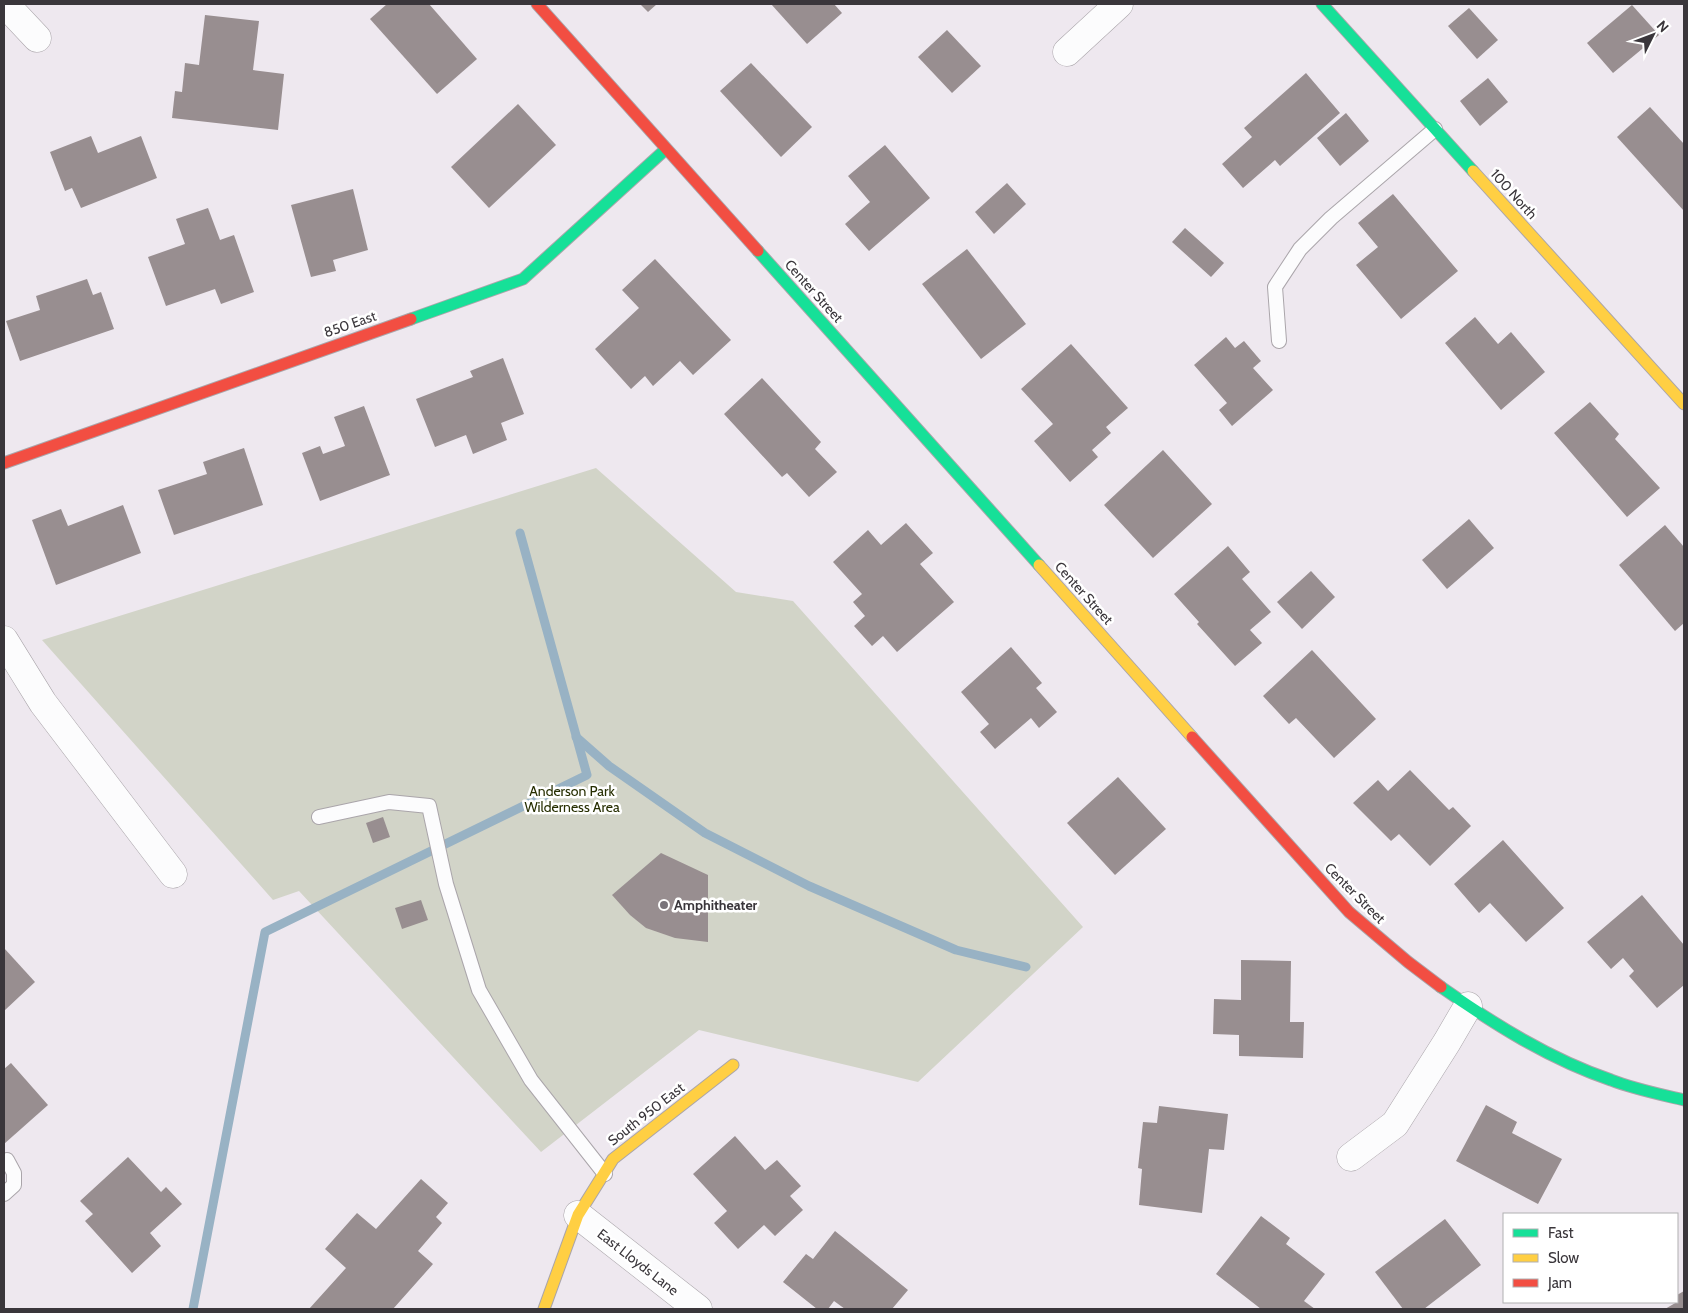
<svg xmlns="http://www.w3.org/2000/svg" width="1688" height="1313" viewBox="0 0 1688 1313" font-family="Cabin,sans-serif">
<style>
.green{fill:#d2d4c8}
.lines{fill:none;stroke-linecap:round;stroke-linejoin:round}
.stream{stroke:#98b2c4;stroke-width:9}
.building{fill:#988e90}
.lane-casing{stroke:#aaa5aa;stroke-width:16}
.street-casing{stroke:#aaa5aa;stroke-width:29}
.fast-casing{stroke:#aaa5aa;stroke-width:13}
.slow-casing{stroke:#aaa5aa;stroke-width:13}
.jam-casing{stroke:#aaa5aa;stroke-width:13}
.lane{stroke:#fcfcfd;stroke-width:14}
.street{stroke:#fcfcfd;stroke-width:28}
.fast{stroke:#16e098;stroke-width:11}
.slow{stroke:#ffcf43;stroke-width:11}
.jam{stroke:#f24e42;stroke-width:11}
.poi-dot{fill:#79747a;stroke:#fff;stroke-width:2}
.labels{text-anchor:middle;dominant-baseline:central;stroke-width:5;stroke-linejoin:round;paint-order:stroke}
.street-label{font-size:14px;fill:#3a363b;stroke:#fff}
.park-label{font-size:14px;fill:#262e00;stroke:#fff}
.poi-label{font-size:14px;font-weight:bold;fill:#3a363b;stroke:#fff;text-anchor:start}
</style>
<rect width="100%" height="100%" fill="#eee8ef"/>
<!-- green -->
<polygon class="green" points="596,468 736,592 793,601 1083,927 918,1082 699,1030 541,1152 299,891 273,900 42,640"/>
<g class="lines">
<!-- stream -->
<g class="stream">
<polyline points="576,737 609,766 705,833 809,886 956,950 1026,967"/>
<polyline points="193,1309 265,932 587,775 520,533"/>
</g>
</g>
<!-- building -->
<g class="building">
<polygon points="387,4 429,4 477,59 437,94 370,19"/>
<polygon points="640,4 657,4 648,12"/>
<polygon points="771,4 834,4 842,13 807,44"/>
<polygon points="1632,5 1659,35 1613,73 1587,43"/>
<polygon points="1469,8 1498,40 1477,59 1448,26"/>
<polygon points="205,15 259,21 253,70 284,74 278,130 172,118 175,91 182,92 185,63 199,65"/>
<polygon points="947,30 981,66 952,93 918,57"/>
<polygon points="751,63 812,127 781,157 720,91"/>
<polygon points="1306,73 1340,113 1280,166 1275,160 1243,188 1222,164 1252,137 1244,128"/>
<polygon points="1488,78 1508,102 1480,126 1460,101"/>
<polygon points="518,104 556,145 489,208 451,167"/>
<polygon points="1650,107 1684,144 1684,211 1617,137"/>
<polygon points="1346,113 1369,141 1340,166 1317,138"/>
<polygon points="91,136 98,153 141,136 157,178 81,208 72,188 65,191 50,152"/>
<polygon points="885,145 930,198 869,251 845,224 870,202 848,176"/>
<polygon points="1007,183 1026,204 994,234 975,212"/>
<polygon points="353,189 368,250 333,260 336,271 311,277 291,205"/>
<polygon points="1393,194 1458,271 1401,319 1356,265 1378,247 1358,223"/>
<polygon points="208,208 220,240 234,235 254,292 221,304 215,289 166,306 148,257 185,244 176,219"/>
<polygon points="1185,228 1224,263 1211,277 1172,242"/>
<polygon points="967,249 1026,324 981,359 922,284"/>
<polygon points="655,259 731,340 693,375 680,361 653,386 645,376 631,389 595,349 639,308 622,290"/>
<polygon points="87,279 93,295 101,292 114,329 20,361 6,321 40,310 36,296"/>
<polygon points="1475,317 1498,344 1511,332 1545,372 1501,410 1445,343"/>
<polygon points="1226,337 1235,348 1244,341 1261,361 1253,368 1273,390 1232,426 1219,410 1227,403 1194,365"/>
<polygon points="1071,344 1128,408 1106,427 1111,433 1092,450 1098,457 1070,482 1034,441 1053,424 1021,389"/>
<polygon points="503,358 524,414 501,423 507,440 473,454 466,435 435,447 416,399 473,377 470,371"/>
<polygon points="762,378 821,442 815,449 837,472 809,497 787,473 782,477 724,414"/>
<polygon points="1590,402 1619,434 1615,439 1660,488 1627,517 1554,433"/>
<polygon points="364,406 390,475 320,501 302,453 320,446 323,454 345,446 334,417"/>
<polygon points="244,448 263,505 174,535 158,490 207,474 203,462"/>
<polygon points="1163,450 1212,504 1153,558 1104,505"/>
<polygon points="123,505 141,553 56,585 32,520 61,509 68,526"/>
<polygon points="1469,519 1494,548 1447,589 1422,560"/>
<polygon points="906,523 933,553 920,564 954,602 897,652 883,636 872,646 854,626 865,616 853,602 862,594 833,562 868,530 881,545"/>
<polygon points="1665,525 1684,547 1684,623 1675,631 1619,565"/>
<polygon points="1228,546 1250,572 1242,579 1271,612 1250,630 1262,643 1235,666 1197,624 1199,622 1174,594"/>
<polygon points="1311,571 1335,597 1302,629 1277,602"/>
<polygon points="1011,647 1042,683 1036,688 1057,712 1039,728 1031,718 995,749 980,732 989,724 961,692"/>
<polygon points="1312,650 1376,719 1334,758 1296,718 1289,724 1263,696"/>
<polygon points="1410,770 1449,810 1453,807 1471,826 1430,866 1399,834 1391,841 1353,803 1378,780 1388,791"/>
<polygon points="1118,777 1166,829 1115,875 1067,823"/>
<polygon points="383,817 390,837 373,843 366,823"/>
<polygon points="1503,840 1564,908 1526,942 1490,903 1479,913 1454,884"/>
<polygon points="661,853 708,875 708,942 675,938 646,928 630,915 612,895"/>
<polygon points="1642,895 1684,945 1684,985 1657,1008 1629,976 1634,971 1623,958 1611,969 1587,942"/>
<polygon points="421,900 428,920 402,929 395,908"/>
<polygon points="4,948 35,982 4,1011"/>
<polygon points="1241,960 1291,961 1290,1022 1304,1022 1303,1058 1239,1056 1239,1035 1213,1034 1214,999 1241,1000"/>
<polygon points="11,1063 48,1105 4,1144 4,1069"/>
<polygon points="1486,1105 1517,1122 1512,1133 1562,1159 1538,1204 1456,1161"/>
<polygon points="1159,1106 1228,1114 1224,1150 1209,1149 1202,1213 1139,1205 1142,1169 1138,1168 1143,1122 1157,1123"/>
<polygon points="735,1136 765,1170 777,1160 801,1186 790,1196 803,1210 775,1236 764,1225 738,1249 714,1223 727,1211 693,1174"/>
<polygon points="128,1157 161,1192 166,1187 182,1204 150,1233 161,1246 132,1273 85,1221 93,1214 80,1201"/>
<polygon points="421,1179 448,1203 436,1217 442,1223 418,1251 433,1264 393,1309 309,1309 346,1268 325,1249 357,1213 376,1229"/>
<polygon points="1261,1216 1290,1238 1286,1244 1325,1274 1304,1301 1315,1309 1261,1309 1216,1274"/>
<polygon points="1445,1219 1481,1265 1424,1309 1403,1309 1375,1272"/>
<polygon points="835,1231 908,1290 892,1309 845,1309 834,1301 828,1309 817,1309 783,1282 806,1254 813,1259"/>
<polygon points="1684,1291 1684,1309 1665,1309 1677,1302 1677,1295"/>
</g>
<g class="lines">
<defs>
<g id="lane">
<polyline points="1279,341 1275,287 1300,249 1331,218 1435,129"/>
<polyline points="319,817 389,802 429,806 446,884 479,990 531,1080 605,1174"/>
<polyline points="4,1194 14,1185 14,1173 7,1160"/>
</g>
<g id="street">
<polyline points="5,4 37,38"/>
<polyline points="1067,52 1119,4"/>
<polyline points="4,640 43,703 173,874"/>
<polyline points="1351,1157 1395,1124 1447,1042 1468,1006"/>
<polyline points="578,1215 698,1309"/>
</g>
<g id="fast">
<polyline points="1322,4 1473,171"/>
<polyline points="758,251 1039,565"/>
<polyline points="411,319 523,279 666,149"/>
<path d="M1441 987C1494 1024 1549 1059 1611 1080 1634 1089 1659 1094 1684 1100"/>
</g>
<g id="slow">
<polyline points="1473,171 1684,404"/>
<polyline points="1039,565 1192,737"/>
<polyline points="544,1309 578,1215 613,1159 733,1065"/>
</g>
<g id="jam">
<polyline points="537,4 758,251"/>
<polyline points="4,463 411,319"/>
<polyline points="1192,737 1349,912 1408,962 1441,987"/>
</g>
</defs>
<!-- lane casing -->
<use href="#lane" class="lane-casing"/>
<!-- street casing -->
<use href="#street" class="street-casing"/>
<!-- fast casing -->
<use href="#fast" class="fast-casing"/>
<!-- slow casing -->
<use href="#slow" class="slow-casing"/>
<!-- jam casing -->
<use href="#jam" class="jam-casing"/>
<!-- lane -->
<use href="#lane" class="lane"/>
<!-- street -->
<use href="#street" class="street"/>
<!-- fast -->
<use href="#fast" class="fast"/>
<!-- slow -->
<use href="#slow" class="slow"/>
<!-- jam -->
<use href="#jam" class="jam"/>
</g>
<!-- markers -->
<circle class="poi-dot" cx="664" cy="905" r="5"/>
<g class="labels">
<!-- street labels -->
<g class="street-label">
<text transform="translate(1514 194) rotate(48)">100 North</text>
<text transform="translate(814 291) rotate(48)">Center Street</text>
<text transform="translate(350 324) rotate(-19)">850 East</text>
<text transform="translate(1084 593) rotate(48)">Center Street</text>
<text transform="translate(1355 893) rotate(45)">Center Street</text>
<text transform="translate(646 1114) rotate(-38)">South 950 East</text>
<text transform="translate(638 1262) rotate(38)">East Lloyds Lane</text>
</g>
<!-- park labels -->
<g class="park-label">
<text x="572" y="791">Anderson Park<tspan x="572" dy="16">Wilderness Area</tspan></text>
</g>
<!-- poi labels -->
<g class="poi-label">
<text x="674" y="905">Amphitheater</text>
</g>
</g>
<!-- border -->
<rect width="1688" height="1313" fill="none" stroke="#3a363b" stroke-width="10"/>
<!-- legend -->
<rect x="1503" y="1213" width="175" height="90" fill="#ffffff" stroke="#b0afb1"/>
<rect x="1513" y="1229" width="25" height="8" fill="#16e098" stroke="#b0afb1"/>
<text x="1548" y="1238" font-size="15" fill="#3a363b">Fast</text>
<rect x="1513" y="1254" width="25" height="8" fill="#ffcf43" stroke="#b0afb1"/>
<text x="1548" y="1263" font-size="15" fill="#3a363b">Slow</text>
<rect x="1513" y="1279" width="25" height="8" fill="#f24e42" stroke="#b0afb1"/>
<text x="1548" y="1288" font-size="15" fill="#3a363b">Jam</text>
<!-- north arrow -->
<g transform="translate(1653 35) rotate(48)" stroke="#ffffff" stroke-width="4" paint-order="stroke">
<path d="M0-4L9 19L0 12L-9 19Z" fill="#3a363b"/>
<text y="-8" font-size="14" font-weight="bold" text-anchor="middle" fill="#3a363b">N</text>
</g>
</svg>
